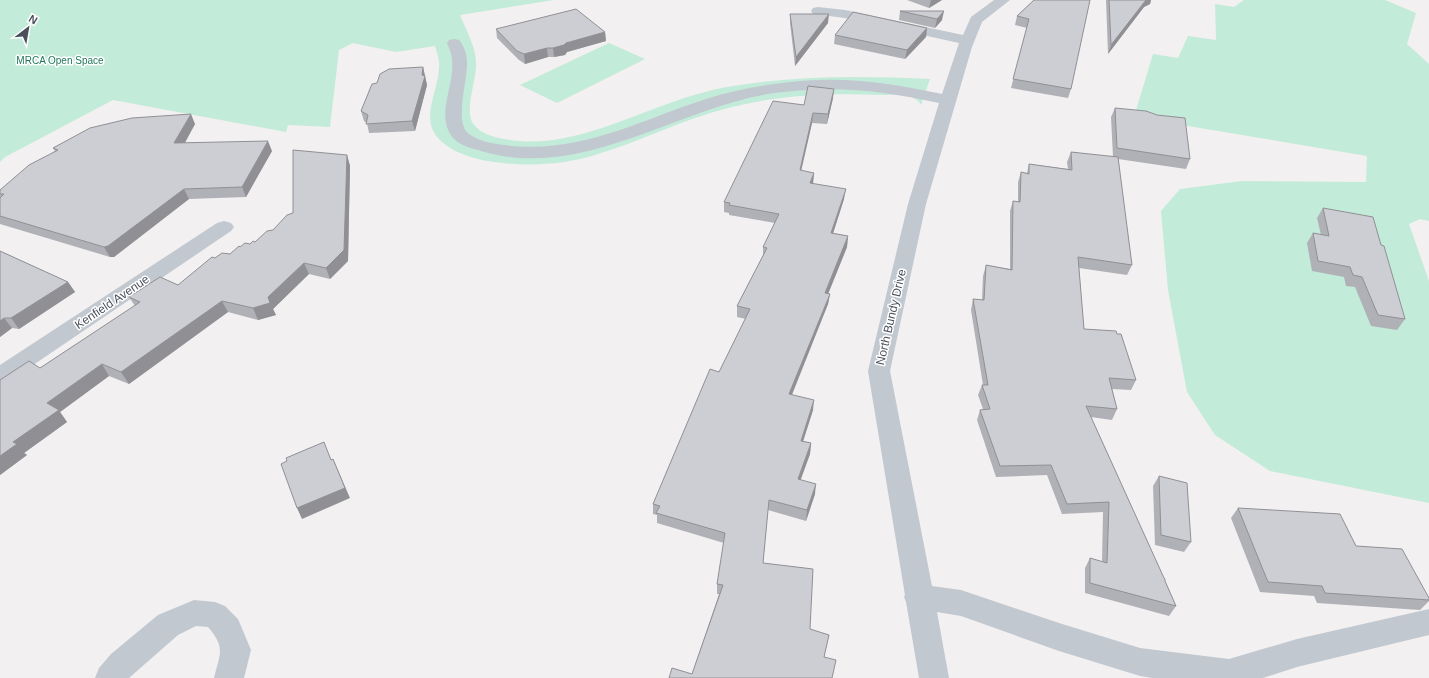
<svg xmlns="http://www.w3.org/2000/svg" width="1429" height="678" viewBox="0 0 1429 678" font-family="Arial,sans-serif">
<style>
.green{fill:#c3ebd9}
.lines{fill:none;stroke-linecap:round;stroke-linejoin:round}
.minor{fill:#c2c8d0;fill-rule:evenodd}
.wall{fill:#b0b1b6}
.shaded-wall{fill:#909094}
.building{fill:#cdced4;stroke:#909094}
.labels{text-anchor:middle;dominant-baseline:central;stroke-width:3;stroke-linejoin:round;paint-order:stroke}
.far-park-label{font-size:10px;fill:#20775a;stroke:#fff}
.street-label{font-size:12px;fill:#49505c;stroke:#fff}
</style>
<rect width="100%" height="100%" fill="#f2f0f0"/>
<!-- green -->
<g class="green">
<path d="M0 0H554L460 15C466 30 476 47 476 63 477 80 463 112 474 125 482 134 493 137 504 139 563 150 618 121 673 102 695 94 717 88 740 85 804 75 866 76 930 79L921 105C915 92 891 95 879 95 831 93 780 95 732 107 685 118 642 141 595 155 559 166 519 167 482 160 465 156 445 149 435 134 422 115 439 88 439 67 440 60 437 53 435 46L396 52 353 43 339 50 330 127 288 125 286 132 113 100 5 157 0 162Z"/>
<polygon points="1244,0 1385,0 1416,13 1407,44 1429,64 1429,221 1420,219 1409,224 1429,281 1429,503 1270,471 1215,435 1187,392 1168,290 1161,211 1180,189 1242,181 1366,182 1367,156 1134,117 1153,54 1178,58 1188,36 1216,40 1215,4 1234,7"/>
<polygon points="609,43 645,59 557,103 520,85"/>
</g>
<g class="lines">
<!-- minor -->
<g class="minor">
<path d="M994 0H1010L982 22 972 47 926 204 890 371 932 586 961 590 1059 623 1140 648 1229 659 1297 639 1429 609V635L1297 667 1263 678H1152L1140 676 1059 651 961 616 937 612 949 678H919L906 602 904 597 905 595 868 371 908 204 939 103C881 90 833 85 774 93 678 107 584 180 485 152 475 149 462 147 454 139 434 117 455 86 452 60 452 54 449 48 447 43L449 40 454 39 459 40C464 46 467 54 467 62 468 80 454 121 468 133 477 141 493 144 505 145 578 155 638 121 706 99 728 92 751 87 774 84 834 75 883 81 942 94L959 43 845 18 813 14 811 11 813 8 818 7 845 10 963 35 971 17Z"/>
<polygon points="224,221 231,223 234,227 231,231 8,382 0,384 0,365 217,223"/>
<path d="M194 600 215 602 225 606 238 619 251 650 244 678H214C220 654 226 648 208 627L196 626 178 635 129 678H95L99 668 111 654 158 615Z"/>
</g>
</g>
<!-- wall -->
<g class="wall">
<polygon points="907,0 942,0 929,8"/>
<polygon points="1034,0 1071,89 1068,98 1011,88 1027,28 1015,25 1017,16"/>
<polygon points="1106,0 1151,0 1150,4 1144,7 1108,54"/>
<polygon points="900,11 942,20 935,28 899,20"/>
<polygon points="790,14 828,23 795,66 790,23"/>
<polygon points="927,28 926,37 905,59 834,44 835,35"/>
<polygon points="496,29 605,32 606,41 567,52 565,55 554,57 548,57 525,64 519,60 497,38"/>
<polygon points="423,67 427,85 415,131 369,133 367,123 364,121 361,111 377,83"/>
<polygon points="833,98 827,124 812,123 801,171 814,173 813,184 844,199 833,233 848,236 847,247 828,294 830,294 828,304 792,395 813,410 803,441 811,443 810,454 800,480 815,494 806,521 768,510 763,563 810,629 827,644 824,657 692,674 719,594 717,594 717,584 724,543 657,523 657,515 653,514 653,504 746,319 737,317 737,306 763,256 763,247 775,223 729,215 729,213 724,212 724,202 804,105"/>
<polygon points="1115,108 1190,159 1186,169 1118,159 1132,265 1127,275 1079,268 1084,329 1136,380 1131,390 1112,389 1117,409 1112,420 1091,417 1176,606 1169,616 1085,593 1085,568 1090,558 1102,562 1103,512 1062,514 1047,475 996,477 977,420 980,410 983,409 978,395 982,385 983,385 971,310 973,299 982,300 983,276 986,265 1010,269 1010,211 1013,201 1018,202 1018,182 1021,172 1027,173 1029,164 1068,169 1067,162 1071,152 1113,157 1111,117"/>
<polygon points="195,124 185,143 272,151 246,197 189,199 114,257 110,257 0,224 0,190 55,151 53,148"/>
<polygon points="347,155 350,166 348,261 330,279 309,274 273,309 276,315 258,320 228,312 129,384 109,376 60,412 67,422 24,453 27,455 0,475 40,368 135,306 129,297 178,285 215,258 230,254 240,247 255,242 273,230 293,213"/>
<polygon points="1323,208 1381,245 1405,319 1397,330 1371,326 1355,287 1346,286 1344,277 1312,271 1307,243 1313,233 1321,235 1317,218"/>
<polygon points="0,251 68,282 75,292 19,329 12,328 0,337"/>
<polygon points="1159,476 1191,542 1184,552 1155,545 1153,486"/>
<polygon points="1238,508 1356,546 1429,598 1429,601 1420,610 1317,603 1314,596 1260,592 1231,518"/>
</g>
<!-- shaded-wall -->
<g class="shaded-wall">
<polygon points="931,0 942,0 929,8"/>
<polygon points="1146,0 1151,0 1150,4 1144,7 1108,54 1111,45"/>
<polygon points="944,11 942,20 935,28 937,19"/>
<polygon points="829,14 828,23 795,66 796,57"/>
<polygon points="927,28 926,37 905,59 907,50"/>
<polygon points="605,32 606,41 567,52 565,55 554,57 553,48 566,43"/>
<polygon points="547,48 548,57 525,64 524,54"/>
<polygon points="423,67 427,85 415,131 412,121"/>
<polygon points="834,89 833,98 827,124 828,114"/>
<polygon points="813,113 812,123 799,180 800,170"/>
<polygon points="191,114 195,124 179,153 174,143"/>
<polygon points="268,141 272,151 246,197 242,187"/>
<polygon points="347,155 350,166 348,261 330,279 326,268"/>
<polygon points="814,173 813,183 809,193 810,183"/>
<polygon points="184,189 189,199 114,257 110,257 104,247"/>
<polygon points="846,189 844,199 830,243 831,233"/>
<polygon points="848,236 847,247 824,304 825,293"/>
<polygon points="304,263 309,274 273,309 276,315 258,320 253,308 268,297"/>
<polygon points="68,282 75,292 19,329 11,318"/>
<polygon points="830,294 828,304 788,404 789,394"/>
<polygon points="222,301 228,312 129,384 121,372"/>
<polygon points="4,318 12,328 0,337 0,321"/>
<polygon points="102,364 109,376 60,412 67,422 24,453 27,455 0,475 0,456 13,442 47,403"/>
<polygon points="814,400 813,410 800,451 801,441"/>
<polygon points="811,443 810,454 797,490 798,479"/>
<polygon points="333,459 350,498 302,519 297,508"/>
<polygon points="816,484 815,494 806,521 807,510"/>
</g>
<!-- building -->
<g class="building">
<polygon points="1034,0 1090,0 1071,89 1013,79 1029,19 1017,16"/>
<polygon points="1109,0 1146,0 1111,45"/>
<polygon points="576,9 605,32 566,43 564,45 553,48 547,48 524,54 517,51 496,29"/>
<polygon points="900,11 944,11 937,19"/>
<polygon points="853,12 927,28 907,50 835,35"/>
<polygon points="790,14 829,14 796,57"/>
<polygon points="423,67 422,75 425,76 412,121 366,124 368,115 361,111 372,84 377,83 380,74 389,69"/>
<polygon points="808,86 834,89 828,114 813,113 800,170 814,173 810,183 846,189 831,233 848,236 825,293 830,294 789,394 814,400 801,441 811,443 798,479 816,484 807,510 769,500 763,563 813,569 810,629 829,635 824,657 836,660 832,678 669,678 672,668 692,674 723,585 717,584 725,533 656,513 660,506 653,504 710,369 719,372 750,309 737,306 767,248 763,247 779,214 729,205 730,203 724,202 773,101 804,105"/>
<polygon points="1115,108 1146,111 1157,115 1185,118 1190,159 1117,148"/>
<polygon points="191,114 174,143 268,141 242,187 184,189 108,246 104,247 0,216 0,198 4,194 0,194 0,190 29,165 58,150 53,148 90,128 132,118"/>
<polygon points="293,150 347,155 344,250 326,268 304,263 268,297 270,303 253,308 222,301 121,372 102,364 47,403 59,410 13,442 17,444 0,456 0,380 29,361 40,368 140,302 129,297 160,277 178,285 212,257 215,258 222,253 230,254 239,246 240,247 245,243 250,244 253,241 255,242 267,231 273,230 287,215 293,213"/>
<polygon points="1071,152 1118,157 1132,265 1078,257 1084,329 1116,331 1117,334 1121,334 1136,380 1109,378 1117,409 1086,406 1164,578 1165,579 1165,581 1176,606 1090,583 1090,558 1107,563 1109,502 1067,504 1051,465 1000,466 980,410 990,409 982,385 988,385 973,299 984,300 986,265 1012,270 1013,201 1020,202 1021,172 1029,174 1029,164 1072,170"/>
<polygon points="1323,208 1373,217 1381,245 1384,246 1405,319 1378,315 1362,277 1353,275 1350,267 1318,261 1313,233 1329,236"/>
<polygon points="0,251 68,282 11,318 4,318 0,321"/>
<polygon points="324,442 331,460 333,459 345,488 297,508 281,464 287,461 286,458"/>
<polygon points="1159,476 1187,483 1191,542 1161,535"/>
<polygon points="1238,508 1340,514 1356,546 1402,549 1429,598 1429,600 1325,593 1322,586 1268,582"/>
</g>
<g class="labels">
<!-- far-park labels -->
<g class="far-park-label">
<text x="60" y="60">MRCA Open Space</text>
</g>
<!-- street labels -->
<g class="street-label">
<text transform="translate(112 302) rotate(-34)">Kenfield Avenue</text>
<text transform="translate(891 317) rotate(-77)">North Bundy Drive</text>
</g>
</g>
<!-- north arrow -->
<g transform="translate(28 28) rotate(31)" stroke="#ffffff" stroke-width="3" paint-order="stroke">
<path d="M0-3L7 15L0 10L-7 15Z" fill="#49505c"/>
<text y="-6" font-size="11" font-weight="bold" text-anchor="middle" fill="#49505c">N</text>
</g>
</svg>
